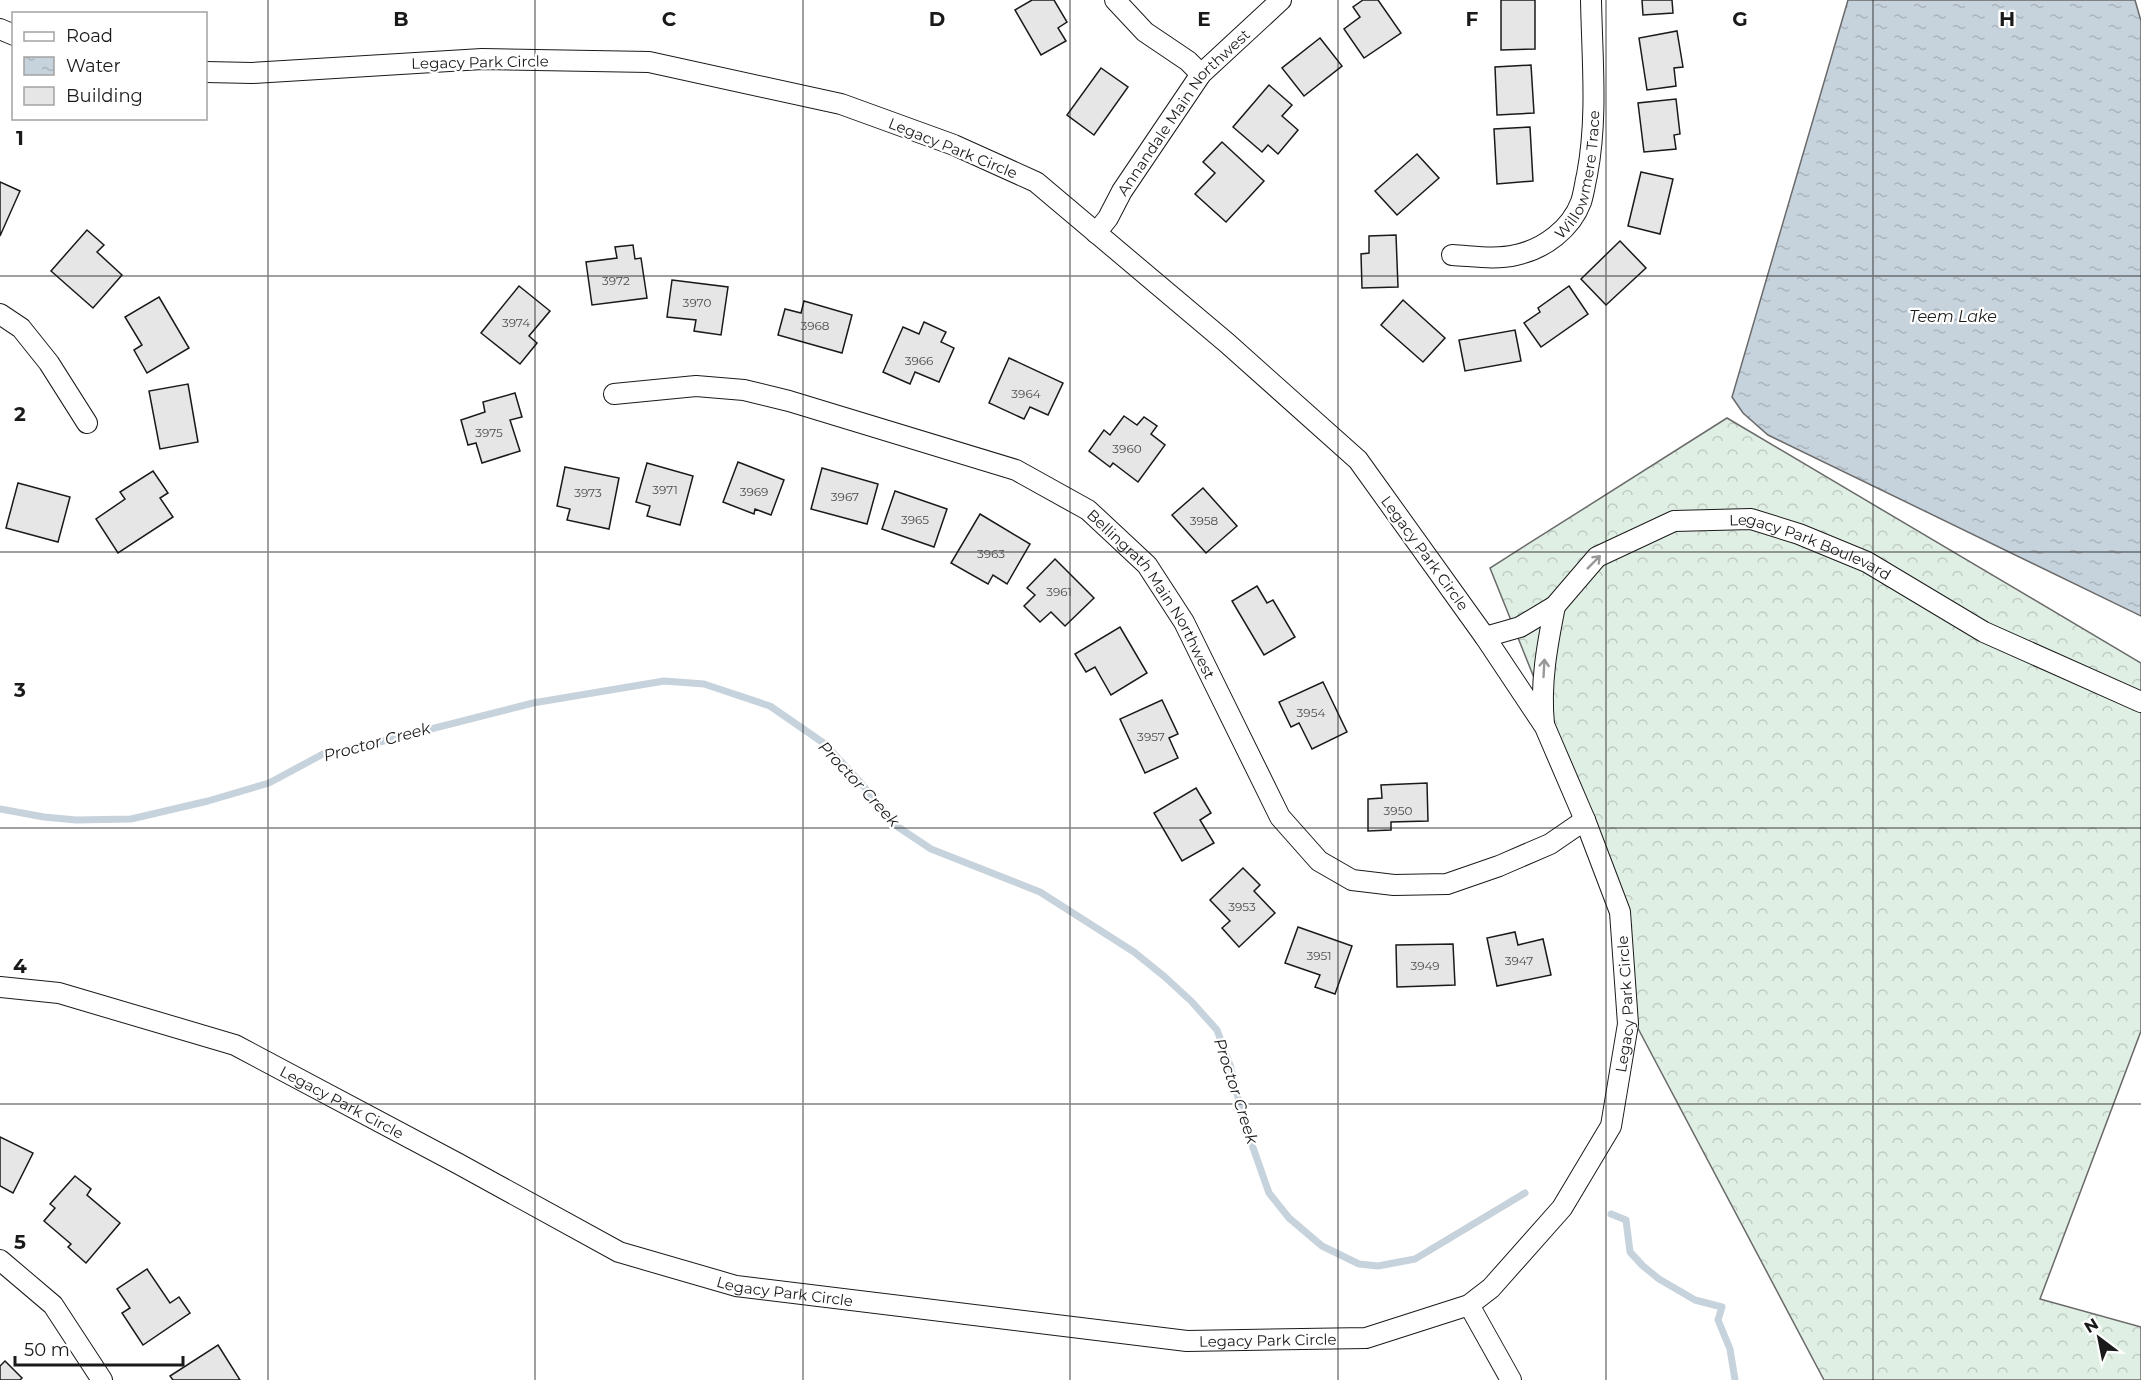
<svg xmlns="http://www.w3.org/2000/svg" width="2141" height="1380" viewBox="0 0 2141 1380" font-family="Montserrat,sans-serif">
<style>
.forest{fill:url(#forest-crowns);stroke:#6a6a6a;stroke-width:1.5}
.water{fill:url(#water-ripples);stroke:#6a6a6a;stroke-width:1.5}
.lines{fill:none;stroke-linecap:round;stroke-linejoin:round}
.stream{stroke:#c6d2dc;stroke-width:7}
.building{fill:#e6e6e6;stroke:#1a1a1a;stroke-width:1.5}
.street-casing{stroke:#1a1a1a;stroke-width:22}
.street{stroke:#fff;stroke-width:20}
.oneway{stroke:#989898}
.grid{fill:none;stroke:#1a1a1a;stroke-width:1.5;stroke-opacity:0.55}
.labels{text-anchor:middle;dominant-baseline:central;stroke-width:4.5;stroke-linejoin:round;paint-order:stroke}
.number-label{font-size:12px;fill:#4d4d4d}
.street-label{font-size:15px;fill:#1a1a1a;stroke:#fff}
.water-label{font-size:16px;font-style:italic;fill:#1a1a1a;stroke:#fff}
.grid-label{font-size:20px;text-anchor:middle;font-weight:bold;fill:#1a1a1a;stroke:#fff;stroke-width:4.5;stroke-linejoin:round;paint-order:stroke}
</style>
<defs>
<pattern id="forest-crowns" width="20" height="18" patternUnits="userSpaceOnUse" patternTransform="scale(1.5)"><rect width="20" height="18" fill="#e0efe3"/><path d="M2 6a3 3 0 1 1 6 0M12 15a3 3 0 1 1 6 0" fill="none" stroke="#c0ccc2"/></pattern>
<pattern id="water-ripples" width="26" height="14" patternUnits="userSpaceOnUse" patternTransform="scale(1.5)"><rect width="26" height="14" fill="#c6d2dc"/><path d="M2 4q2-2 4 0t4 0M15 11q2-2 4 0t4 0" fill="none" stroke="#aab4bc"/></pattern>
</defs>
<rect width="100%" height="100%" fill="#fff"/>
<!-- forest -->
<polygon class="forest" points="1727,418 2141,663 2141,1031 2040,1299 2141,1327 2141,1380 1824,1380 1632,1017 1596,832 1490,568"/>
<!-- water -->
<polygon class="water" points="1848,0 2135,0 2141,21 2141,616 1768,435 1743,413 1732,397"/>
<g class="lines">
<!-- stream -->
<g class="stream">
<polyline points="0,809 44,817 76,820 131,819 208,801 269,783 323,754 356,748 533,703 664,681 704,684 770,706 825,744 861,783 898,827 931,849 1040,892 1134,952 1165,977 1191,1001 1217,1030 1231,1068 1243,1119 1269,1193 1289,1218 1322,1246 1359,1264 1378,1266 1415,1259 1525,1193"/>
<polyline points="1611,1214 1626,1220 1630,1252 1643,1266 1659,1279 1695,1300 1722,1307 1718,1320 1730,1349 1735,1380"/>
</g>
</g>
<!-- building -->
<g class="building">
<polygon points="1032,0 1054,0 1067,22 1058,28 1066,41 1041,55 1015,10"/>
<polygon points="1363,0 1378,0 1401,33 1364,58 1344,29 1360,17 1353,7"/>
<polygon points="1501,0 1535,0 1535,49 1501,50"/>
<polygon points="1642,0 1672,0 1673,13 1643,15"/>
<polygon points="1677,31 1683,67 1674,68 1676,86 1647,90 1639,38"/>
<polygon points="1320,38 1342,66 1304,96 1282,68"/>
<polygon points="1531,65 1534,113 1497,115 1495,67"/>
<polygon points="1101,68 1128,87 1094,135 1067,115"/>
<polygon points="1269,85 1292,105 1282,116 1298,130 1278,154 1268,145 1262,152 1233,127"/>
<polygon points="1676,99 1680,134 1674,135 1676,149 1644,152 1638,103"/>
<polygon points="1530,127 1533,181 1497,184 1494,129"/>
<polygon points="1222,142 1264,181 1226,222 1195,194 1215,173 1203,162"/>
<polygon points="1417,154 1439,178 1397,215 1375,191"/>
<polygon points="1641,172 1673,179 1660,234 1628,226"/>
<polygon points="0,182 20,191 0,236"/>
<polygon points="87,230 104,245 97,252 122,275 93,308 51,271"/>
<polygon points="1396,235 1398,287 1362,288 1361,254 1369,253 1369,236"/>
<polygon points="1620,241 1646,268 1606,305 1581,279"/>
<polygon points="633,245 635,259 641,258 647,298 592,305 586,262 617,258 615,247"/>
<polygon points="672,280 728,287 721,335 694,331 696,320 667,317"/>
<polygon points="519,286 550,311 529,336 537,343 520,364 481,333"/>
<polygon points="1569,286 1588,314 1541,347 1524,323 1540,312 1538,308"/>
<polygon points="159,297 189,348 147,373 134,350 142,345 125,317"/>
<polygon points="1403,300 1445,338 1423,362 1381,325"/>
<polygon points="804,301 852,315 842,353 778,335 785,309 801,313"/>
<polygon points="924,322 946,332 941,342 954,348 939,382 915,372 910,384 883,372 903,327 919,334"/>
<polygon points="1515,330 1521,361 1465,371 1459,340"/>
<polygon points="1009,358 1063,383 1048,415 1030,407 1024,419 989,403"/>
<polygon points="188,384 198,442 160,449 149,391"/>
<polygon points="515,393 522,417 510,420 520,451 482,463 476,443 468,445 461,420 485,412 483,402"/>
<polygon points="1124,416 1137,425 1144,417 1157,426 1151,434 1165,445 1138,482 1113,463 1110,467 1089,451 1104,430 1110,435"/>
<polygon points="738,462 784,480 771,515 755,509 754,514 723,502"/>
<polygon points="647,463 693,476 680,525 647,516 650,506 636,502"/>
<polygon points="565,467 619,478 609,529 567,520 570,509 557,506"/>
<polygon points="822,468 878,484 867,524 811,509"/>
<polygon points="153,471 168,493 160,498 173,517 118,553 96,519 125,499 120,492"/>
<polygon points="18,483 70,497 58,542 6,528"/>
<polygon points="1203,488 1237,526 1206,553 1172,515"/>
<polygon points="895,491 947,509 934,547 882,529"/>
<polygon points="980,514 1030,544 1007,584 993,575 988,584 951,563"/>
<polygon points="1055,559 1094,598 1065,626 1051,612 1040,622 1024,606 1035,595 1027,588"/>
<polygon points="1257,586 1267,603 1273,600 1295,637 1264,655 1232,601"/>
<polygon points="1120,627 1147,673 1111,695 1095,667 1086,672 1075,654"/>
<polygon points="1323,682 1347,732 1312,749 1299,723 1291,727 1279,702"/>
<polygon points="1162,700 1178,734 1169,738 1178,758 1145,773 1120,719"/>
<polygon points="1427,783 1428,821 1391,822 1391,830 1368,831 1368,799 1382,798 1381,785"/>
<polygon points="1196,788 1211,813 1200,820 1214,843 1182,861 1154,813"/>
<polygon points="1243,868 1260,885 1254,891 1275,913 1239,947 1222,928 1230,921 1210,900"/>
<polygon points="1298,927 1352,946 1335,994 1315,987 1320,975 1285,963"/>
<polygon points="1515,932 1518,945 1543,939 1551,975 1497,986 1487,938"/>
<polygon points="1453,944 1455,985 1397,987 1396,945"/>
<polygon points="0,1137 33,1153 13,1193 0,1186"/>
<polygon points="75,1176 91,1189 87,1195 120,1223 86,1263 68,1247 71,1244 44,1221 55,1208 50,1204"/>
<polygon points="147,1269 170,1303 179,1297 190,1313 143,1345 122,1313 130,1308 117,1289"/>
<polygon points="218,1345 240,1380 173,1380 170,1376"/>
<polygon points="5,1361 22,1378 20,1380 0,1380 0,1366"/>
</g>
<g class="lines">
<defs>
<g id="street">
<polyline points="1115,0 1145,32 1188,61 1201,74"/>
<polyline points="0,29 14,35"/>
<path id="s1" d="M1096 233 1108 218 1122 191 1201 74 1281 0"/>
<path id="s2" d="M1452 255C1473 256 1495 260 1516 255 1544 249 1571 229 1581 202 1584 193 1585 183 1587 175 1598 118 1592 57 1591 0"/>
<polyline points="0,314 21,328 49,363 87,423"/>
<path id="s3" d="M614 394 696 386 744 390 789 401 1016 470 1088 510 1147 565 1184 622 1280 817 1319 861 1352 880 1394 885 1447 884 1499 866 1550 844 1585 820"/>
<path id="s4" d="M1485 637 1520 627 1555 606 1597 557 1674 521 1751 519 1799 534 1867 562 1984 632 2141 702"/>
<path d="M1544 724C1540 684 1547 646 1555 606"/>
<path id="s5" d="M0 987 59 993 235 1045 457 1163 619 1252 736 1286 1187 1341 1366 1338 1469 1305 1491 1288 1562 1208 1611 1126 1628 1024 1620 912 1585 820 1545 727 1485 637 1358 460 1227 343 1036 182 954 145 841 104 649 62 482 59 252 73 206 72"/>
<polyline points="0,1260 53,1305 102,1380"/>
<polyline points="1469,1305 1511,1380"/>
</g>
</defs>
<!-- street casing -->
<use href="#street" class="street-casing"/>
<!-- street -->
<use href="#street" class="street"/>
</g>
<!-- one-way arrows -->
<defs><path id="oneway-shaft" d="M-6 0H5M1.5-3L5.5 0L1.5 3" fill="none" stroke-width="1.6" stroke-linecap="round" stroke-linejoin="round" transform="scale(1.5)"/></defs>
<g class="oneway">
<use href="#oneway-shaft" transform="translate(1594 562) rotate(-45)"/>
<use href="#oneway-shaft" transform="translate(1544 668) rotate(-87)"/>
</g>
<!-- grid -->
<path class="grid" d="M268 0V1380M535 0V1380M803 0V1380M1070 0V1380M1338 0V1380M1606 0V1380M1873 0V1380M0 276H2141M0 552H2141M0 828H2141M0 1104H2141"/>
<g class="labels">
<!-- number labels -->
<g class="number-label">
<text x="616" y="280">3972</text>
<text x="697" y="302">3970</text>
<text x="516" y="322">3974</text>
<text x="815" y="325">3968</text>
<text x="919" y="360">3966</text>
<text x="1026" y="393">3964</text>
<text x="489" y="432">3975</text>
<text x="1127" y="448">3960</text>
<text x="665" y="489">3971</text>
<text x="754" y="491">3969</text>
<text x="588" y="492">3973</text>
<text x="845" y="496">3967</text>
<text x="915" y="519">3965</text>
<text x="1204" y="520">3958</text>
<text x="991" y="553">3963</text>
<text x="1059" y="591">3961</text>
<text x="1311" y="712">3954</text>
<text x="1151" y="736">3957</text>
<text x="1398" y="810">3950</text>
<text x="1242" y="906">3953</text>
<text x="1319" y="955">3951</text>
<text x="1519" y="960">3947</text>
<text x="1425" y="965">3949</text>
</g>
<!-- street labels -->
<g class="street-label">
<text transform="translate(480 62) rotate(-1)">Legacy Park Circle</text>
<text stroke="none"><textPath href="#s1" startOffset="150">Annandale Main Northwest</textPath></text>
<text transform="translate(953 148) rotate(22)">Legacy Park Circle</text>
<text stroke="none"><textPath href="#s2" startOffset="177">Willowmere Trace</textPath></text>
<text stroke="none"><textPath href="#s4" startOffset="368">Legacy Park Boulevard</textPath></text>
<text transform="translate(1425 553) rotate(54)">Legacy Park Circle</text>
<text stroke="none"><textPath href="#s3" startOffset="603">Bellingrath Main Northwest</textPath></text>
<text stroke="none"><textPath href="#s5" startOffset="1896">Legacy Park Circle</textPath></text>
<text stroke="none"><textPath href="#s5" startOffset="364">Legacy Park Circle</textPath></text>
<text stroke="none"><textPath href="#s5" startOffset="850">Legacy Park Circle</textPath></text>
<text stroke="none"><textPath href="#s5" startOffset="1336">Legacy Park Circle</textPath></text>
</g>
<!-- water labels -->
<g class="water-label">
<text x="1953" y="316">Teem Lake</text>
<text transform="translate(377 742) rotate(-15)">Proctor Creek</text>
<text transform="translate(859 784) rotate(47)">Proctor Creek</text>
<text transform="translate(1236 1091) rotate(72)">Proctor Creek</text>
</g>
</g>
<g class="grid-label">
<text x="401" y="26">B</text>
<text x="669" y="26">C</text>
<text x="937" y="26">D</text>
<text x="1204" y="26">E</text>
<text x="1472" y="26">F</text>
<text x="1740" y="26">G</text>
<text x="2007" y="26">H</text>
<text x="20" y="145">1</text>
<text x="20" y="421">2</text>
<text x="20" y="697">3</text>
<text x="20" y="973">4</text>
<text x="20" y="1249">5</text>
</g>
<!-- legend -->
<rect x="12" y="12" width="195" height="108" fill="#ffffff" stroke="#a3a3a3" stroke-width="1.5"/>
<rect x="24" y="32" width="30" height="9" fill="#ffffff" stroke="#a3a3a3" stroke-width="1.5"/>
<text x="66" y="42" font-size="18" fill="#1a1a1a">Road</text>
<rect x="24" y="57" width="30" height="18" fill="url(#water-ripples)" stroke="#a3a3a3" stroke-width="1.5"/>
<text x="66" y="72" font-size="18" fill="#1a1a1a">Water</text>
<rect x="24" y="87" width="30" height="18" fill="#e6e6e6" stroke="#a3a3a3" stroke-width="1.5"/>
<text x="66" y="102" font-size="18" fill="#1a1a1a">Building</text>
<!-- north arrow -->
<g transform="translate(2099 1338) rotate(328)" stroke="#ffffff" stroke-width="4.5" paint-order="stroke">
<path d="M0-4.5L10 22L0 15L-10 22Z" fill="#1a1a1a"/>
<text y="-9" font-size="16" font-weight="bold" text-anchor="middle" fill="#1a1a1a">N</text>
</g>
<!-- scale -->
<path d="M15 1356v9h168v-9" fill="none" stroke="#1a1a1a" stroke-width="3"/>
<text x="24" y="1356" font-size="18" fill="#1a1a1a" stroke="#ffffff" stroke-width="4.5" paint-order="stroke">50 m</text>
</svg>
